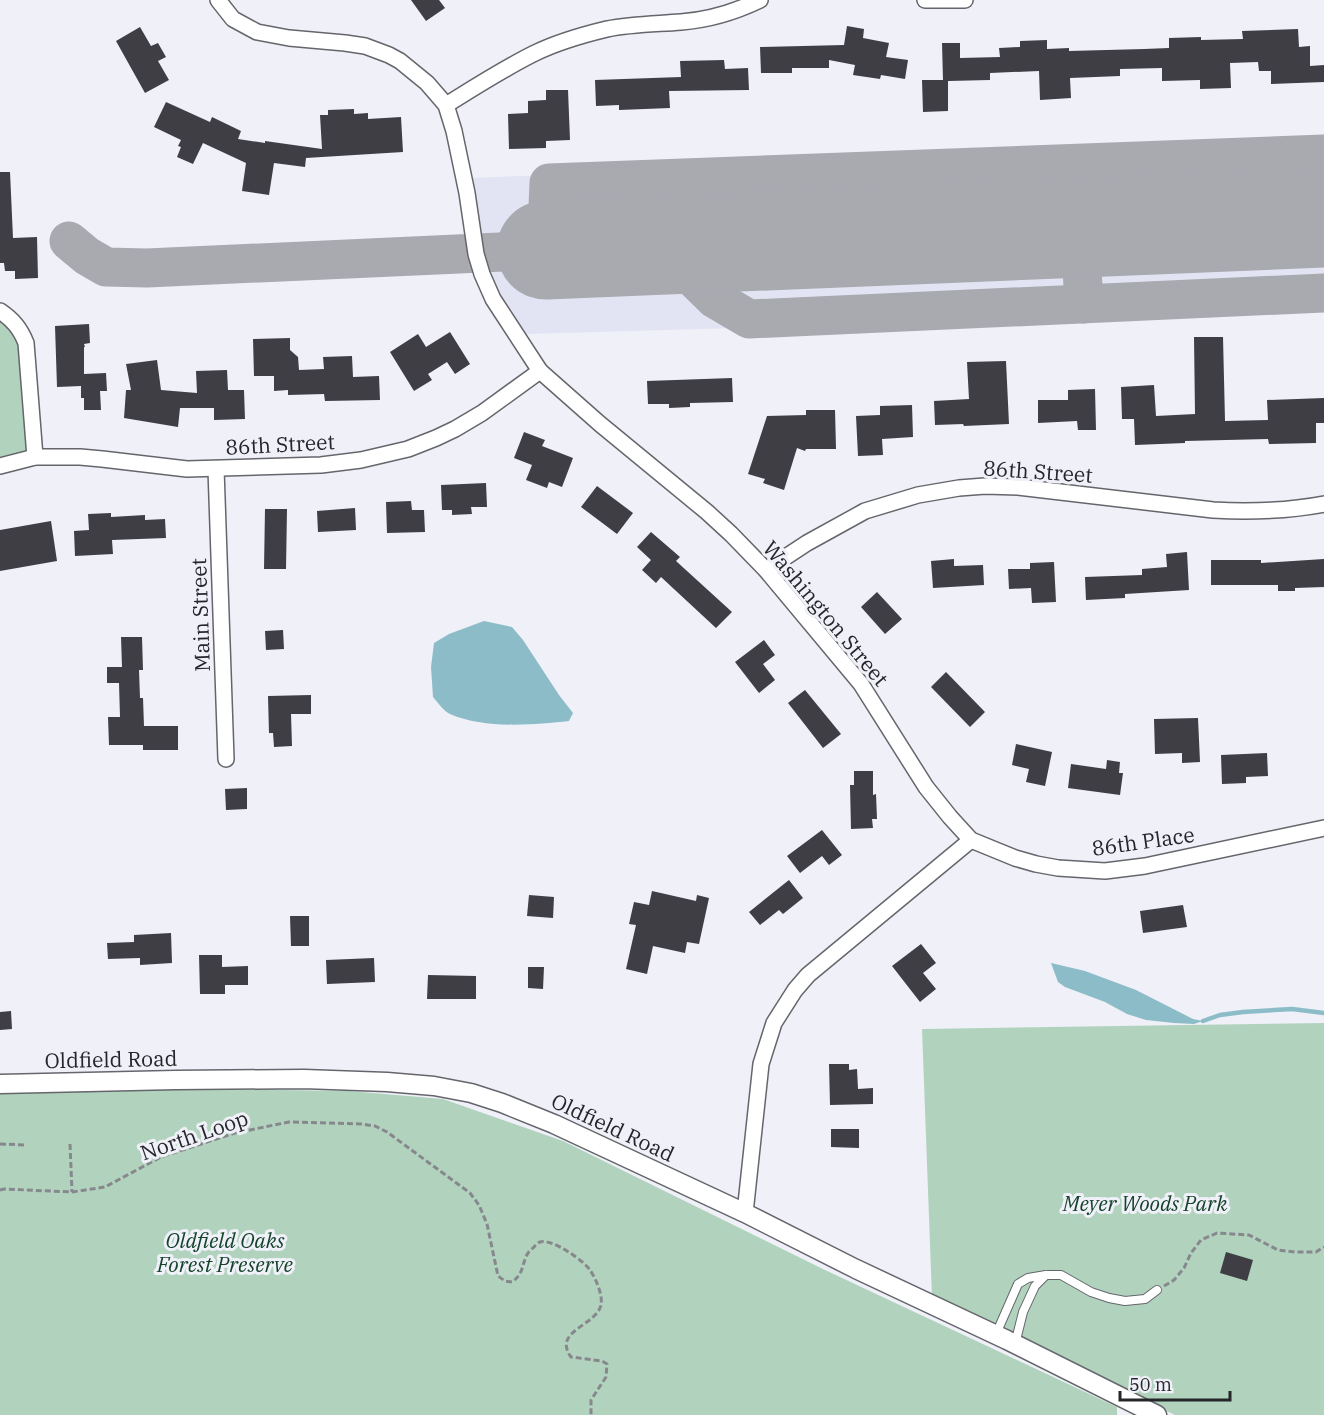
<svg xmlns="http://www.w3.org/2000/svg" width="1324" height="1415" viewBox="0 0 1324 1415" font-family="'IBM Plex Serif',serif">
<style>
.built{fill:#e2e4f3}
.green{fill:#b1d3bd}
.water{fill:#8cbcc8}
.lines{fill:none;stroke-linecap:round;stroke-linejoin:round}
.stream{stroke:#8cbcc8;stroke-width:4.5}
.taxiway{stroke:#a8aab0;stroke-width:39}
.runway{stroke:#a8aab0;stroke-width:99}
.building{fill:#3e3e44}
.service-casing{stroke:#65666c;stroke-width:10}
.minor-casing{stroke:#65666c;stroke-width:18}
.tertiary-casing{stroke:#65666c;stroke-width:21}
.path{stroke:#87888e;stroke-width:3;stroke-dasharray:6 3;stroke-linecap:butt}
.service{stroke:#fff;stroke-width:8}
.minor{stroke:#fff;stroke-width:15}
.tertiary{stroke:#fff;stroke-width:18}
.labels{text-anchor:middle;dominant-baseline:central;stroke-width:6;stroke-linejoin:round;paint-order:stroke}
.street-label{font-size:21px;fill:#252629;stroke:#eff0f8}
.park-label{font-size:21px;font-style:italic;fill:#14432a;stroke:#eff0f8}
</style>
<rect width="100%" height="100%" fill="#eff0f8"/>
<!-- built -->
<polygon class="built" points="1324,142 1324,303 736,328 526,334 508,308 488,271 478,224 472,178 982,158"/>
<!-- green -->
<g class="green">
<polygon points="0,311 21,331 35,457 0,465"/>
<polygon points="1324,1023 1324,1415 1175,1415 932,1298 922,1029"/>
<polygon points="169,1088 349,1091 443,1099 563,1141 825,1270 1117,1407 1117,1415 0,1415 0,1093"/>
</g>
<!-- water -->
<g class="water">
<path d="M484 621 512 627 523 640 559 695 573 713 569 721C533 725 484 729 450 714 444 711 438 703 433 697L431 667 434 643 449 634Z"/>
<polygon points="1051,963 1085,971 1136,990 1193,1019 1203,1021 1194,1024 1174,1023 1146,1020 1127,1014 1105,1002 1065,987 1058,982"/>
</g>
<g class="lines">
<!-- stream -->
<polyline class="stream" points="1203,1021 1220,1015 1243,1012 1292,1009 1324,1013"/>
<!-- taxiway -->
<g class="taxiway">
<polyline points="1076,164 1084,304"/>
<polyline points="69,241 87,256 106,267 147,268 546,250 549,183 1324,154"/>
<polyline points="661,246 715,299 749,319 1324,293"/>
</g>
<!-- runway -->
<polyline class="runway" points="546,250 1324,218"/>
</g>
<!-- building -->
<g class="building">
<polygon points="411,0 439,0 445,8 426,21"/>
<polygon points="847,26 864,29 863,38 889,43 886,57 908,60 905,79 881,75 880,79 853,75 855,65 829,60 829,68 792,68 792,73 761,73 760,47 844,45"/>
<polygon points="140,27 151,46 158,43 166,57 158,61 169,80 145,93 116,41"/>
<polygon points="1298,29 1299,47 1310,46 1310,66 1324,65 1324,82 1271,84 1271,71 1259,71 1258,62 1230,63 1231,88 1200,89 1200,80 1162,81 1162,68 1120,69 1120,76 1070,78 1071,98 1040,100 1039,71 990,73 990,80 948,81 948,111 923,112 922,80 943,80 942,43 960,43 960,58 1000,57 999,48 1020,47 1020,41 1047,40 1047,49 1069,48 1069,51 1144,49 1169,48 1169,38 1201,37 1201,40 1243,39 1242,31"/>
<polygon points="724,60 725,69 748,68 749,90 669,91 670,108 619,110 619,105 596,106 595,80 681,77 680,61"/>
<polygon points="546,90 568,90 570,140 546,141 546,148 509,149 508,114 528,113 528,101 546,100"/>
<polygon points="166,102 210,122 212,117 241,131 238,139 265,143 265,141 322,149 320,115 328,115 328,110 354,109 354,114 368,113 368,119 401,117 403,152 306,158 305,167 274,163 269,195 242,191 246,163 203,143 193,164 177,157 181,147 178,146 181,140 154,127"/>
<polygon points="0,172 10,172 13,238 37,237 38,278 15,279 15,271 5,271 4,263 0,263"/>
<polygon points="89,324 90,343 84,344 85,347 84,347 84,374 106,373 107,391 100,391 101,410 84,410 84,398 81,398 81,386 57,387 55,326"/>
<polygon points="450,332 470,364 455,374 447,362 428,374 432,380 414,391 390,352 418,334 426,347"/>
<polygon points="1194,337 1223,337 1225,421 1268,420 1267,400 1324,398 1324,423 1316,423 1316,443 1269,444 1268,439 1185,441 1185,443 1135,445 1134,419 1122,419 1121,387 1154,385 1156,416 1195,414"/>
<polygon points="290,338 290,350 298,357 299,370 324,369 323,357 352,356 353,377 379,376 380,400 325,401 324,394 288,395 288,390 274,391 274,376 254,376 253,339"/>
<polygon points="157,360 161,390 197,393 196,371 227,370 228,390 244,390 245,419 214,420 214,408 180,408 178,427 124,418 126,390 131,390 126,364"/>
<polygon points="1006,361 1009,424 964,426 963,424 935,425 934,401 969,399 967,362"/>
<polygon points="732,378 733,402 690,403 690,407 669,408 669,404 648,404 647,381"/>
<polygon points="1095,389 1096,430 1078,430 1077,421 1038,423 1038,400 1068,400 1068,390"/>
<polygon points="912,405 913,437 882,439 883,455 858,456 856,416 880,415 880,406"/>
<polygon points="806,410 835,410 836,449 806,449 805,451 797,448 784,490 763,483 765,479 748,474 767,416 806,415"/>
<polygon points="524,432 545,440 542,446 573,458 562,487 549,482 547,488 526,480 532,465 514,458"/>
<polygon points="486,483 487,507 471,507 472,514 452,515 452,510 442,510 441,485"/>
<polygon points="597,486 633,513 617,534 581,507"/>
<polygon points="411,501 412,510 424,510 425,532 387,533 386,502"/>
<polygon points="355,508 356,530 318,532 317,511"/>
<polygon points="265,509 287,509 286,569 264,569"/>
<polygon points="111,513 111,517 145,515 145,520 165,519 166,538 112,540 113,554 75,556 74,531 89,530 88,514"/>
<polygon points="51,521 57,561 0,571 0,530"/>
<polygon points="651,532 680,557 676,561 732,612 716,628 661,577 656,583 642,570 651,560 637,547"/>
<polygon points="1187,552 1189,590 1125,594 1125,598 1086,600 1085,577 1142,575 1142,569 1167,567 1166,554"/>
<polygon points="954,559 954,566 983,565 984,585 933,588 931,561"/>
<polygon points="1324,559 1324,587 1295,588 1295,591 1278,591 1278,585 1211,585 1211,560 1261,560 1261,563"/>
<polygon points="1054,562 1056,602 1032,603 1031,588 1009,589 1008,569 1030,569 1030,563"/>
<polygon points="877,592 902,619 885,634 861,607"/>
<polygon points="283,630 284,649 266,650 265,631"/>
<polygon points="121,637 142,637 143,670 139,670 140,698 143,698 144,726 178,726 178,750 143,750 143,745 109,745 108,717 120,717 119,683 107,683 107,667 122,667"/>
<polygon points="764,640 775,655 763,664 775,680 759,693 735,662"/>
<polygon points="946,672 985,712 970,727 931,687"/>
<polygon points="805,690 841,734 823,748 788,703"/>
<polygon points="311,695 311,714 291,714 292,746 274,747 273,733 269,733 268,696"/>
<polygon points="1198,718 1200,762 1182,763 1182,753 1155,754 1154,719"/>
<polygon points="1016,744 1052,752 1045,786 1026,782 1029,769 1012,765"/>
<polygon points="1267,753 1268,776 1246,777 1246,783 1222,784 1221,755"/>
<polygon points="1107,760 1120,762 1119,773 1123,773 1120,795 1068,788 1071,764 1106,769"/>
<polygon points="854,771 873,771 873,795 876,794 877,819 872,819 873,828 851,829 850,785 854,785"/>
<polygon points="247,788 247,809 226,810 225,789"/>
<polygon points="822,830 842,855 829,865 822,856 800,873 787,856"/>
<polygon points="789,880 803,898 783,914 779,910 760,925 749,912"/>
<polygon points="652,891 696,901 697,895 709,898 699,944 687,942 685,953 653,946 647,974 626,969 636,925 629,924 634,902 649,905"/>
<polygon points="529,895 554,897 553,918 527,916"/>
<polygon points="1183,905 1187,927 1143,933 1140,911"/>
<polygon points="290,916 309,916 309,946 291,946"/>
<polygon points="171,933 172,963 140,965 140,958 108,959 107,943 134,942 134,935"/>
<polygon points="921,944 936,963 923,973 936,989 920,1002 892,966"/>
<polygon points="199,955 222,955 222,967 248,966 248,985 225,985 225,994 200,994"/>
<polygon points="374,958 375,982 327,984 326,960"/>
<polygon points="528,967 544,967 543,989 528,988"/>
<polygon points="428,975 476,976 476,999 427,999"/>
<polygon points="11,1011 12,1029 0,1030 0,1012"/>
<polygon points="829,1064 849,1064 849,1070 857,1069 858,1089 873,1088 873,1104 830,1105"/>
<polygon points="831,1129 859,1129 859,1148 831,1147"/>
<polygon points="1226,1252 1253,1260 1247,1281 1220,1273"/>
</g>
<g class="lines">
<defs>
<g id="service">
<polyline points="996,1334 1018,1284 1028,1278 1046,1275 1061,1275 1091,1292 1109,1298 1125,1301 1145,1299 1157,1290"/>
<polyline points="1015,1344 1023,1312 1035,1286 1046,1275"/>
</g>
<g id="minor">
<polyline points="218,0 233,19 257,32 289,38 345,43 365,46 389,55 400,61 427,83 446,105 454,131 467,193 476,254 482,274 493,299 540,371 600,424 707,512 731,534 766,570 861,684 926,787 950,817 971,840 1015,858 1036,864 1058,868 1105,871 1145,866 1324,828"/>
<polyline points="925,0 965,0"/>
<path d="M446 105C475 87 503 69 533 54 557 42 582 35 607 29 632 24 656 24 681 22 708 20 735 12 760 0"/>
<path d="M0 311C13 320 20 328 26 343L35 457"/>
<polyline points="0,466 35,457 80,457 102,459 187,469 321,465 361,460 408,449 436,438 455,429 482,413 540,371"/>
<polyline points="216,469 226,759"/>
<path d="M766 570 807 543 865 511 918 495 959 488 985 486 1018 487 1213 510C1250 512 1287 511 1324 504"/>
<polyline points="745,1213 761,1064 774,1023 795,990 808,975 971,840"/>
</g>
<polyline id="tertiary" points="0,1084 175,1080 304,1079 387,1082 434,1086 471,1093 502,1103 554,1124 745,1213 856,1269 1007,1340 1157,1415"/>
</defs>
<!-- service casing -->
<use href="#service" class="service-casing"/>
<!-- minor casing -->
<use href="#minor" class="minor-casing"/>
<!-- tertiary casing -->
<use href="#tertiary" class="tertiary-casing"/>
<!-- path -->
<g class="path">
<polyline points="0,1144 26,1145"/>
<polyline points="70,1144 72,1192"/>
<path d="M0 1190 4 1189 72 1192 105 1187 161 1157 235 1133 289 1122 361 1124 375 1126 387 1132 470 1193 479 1205 487 1224 498 1276 505 1281 512 1282C515 1280 517 1278 519 1275 525 1266 523 1255 533 1248 535 1246 537 1243 540 1242 552 1238 584 1261 590 1270 596 1279 603 1295 601 1305 596 1326 552 1331 571 1357L602 1361 607 1364 606 1377 591 1400V1415"/>
<polyline points="1164,1286 1174,1280 1184,1268 1191,1253 1201,1240 1217,1233 1249,1235 1278,1250 1295,1252 1316,1252 1324,1247"/>
</g>
<!-- service -->
<use href="#service" class="service"/>
<!-- minor -->
<use href="#minor" class="minor"/>
<!-- tertiary -->
<use href="#tertiary" class="tertiary"/>
</g>
<g class="labels">
<!-- street labels -->
<g class="street-label">
<text transform="translate(280 444) rotate(-3)">86th Street</text>
<text transform="translate(1038 471) rotate(4)">86th Street</text>
<text transform="translate(826 613) rotate(50)">Washington Street</text>
<text transform="translate(200 615) rotate(-92)">Main Street</text>
<text transform="translate(1143 841) rotate(-8)">86th Place</text>
<text transform="translate(111 1059) rotate(-1)">Oldfield Road</text>
<text transform="translate(613 1127) rotate(25)">Oldfield Road</text>
<text transform="translate(194 1135) rotate(-19)">North Loop</text>
</g>
<!-- park labels -->
<g class="park-label">
<text x="1145" y="1203">Meyer Woods Park</text>
<text x="225" y="1240">Oldfield Oaks<tspan x="225" dy="24">Forest Preserve</tspan></text>
</g>
</g>
<!-- scale -->
<path d="M1120 1391v9h110v-9" fill="none" stroke="#252629" stroke-width="3"/>
<text x="1129" y="1391" font-size="18" fill="#252629" stroke="#eff0f8" stroke-width="4.5" paint-order="stroke">50 m</text>
</svg>
